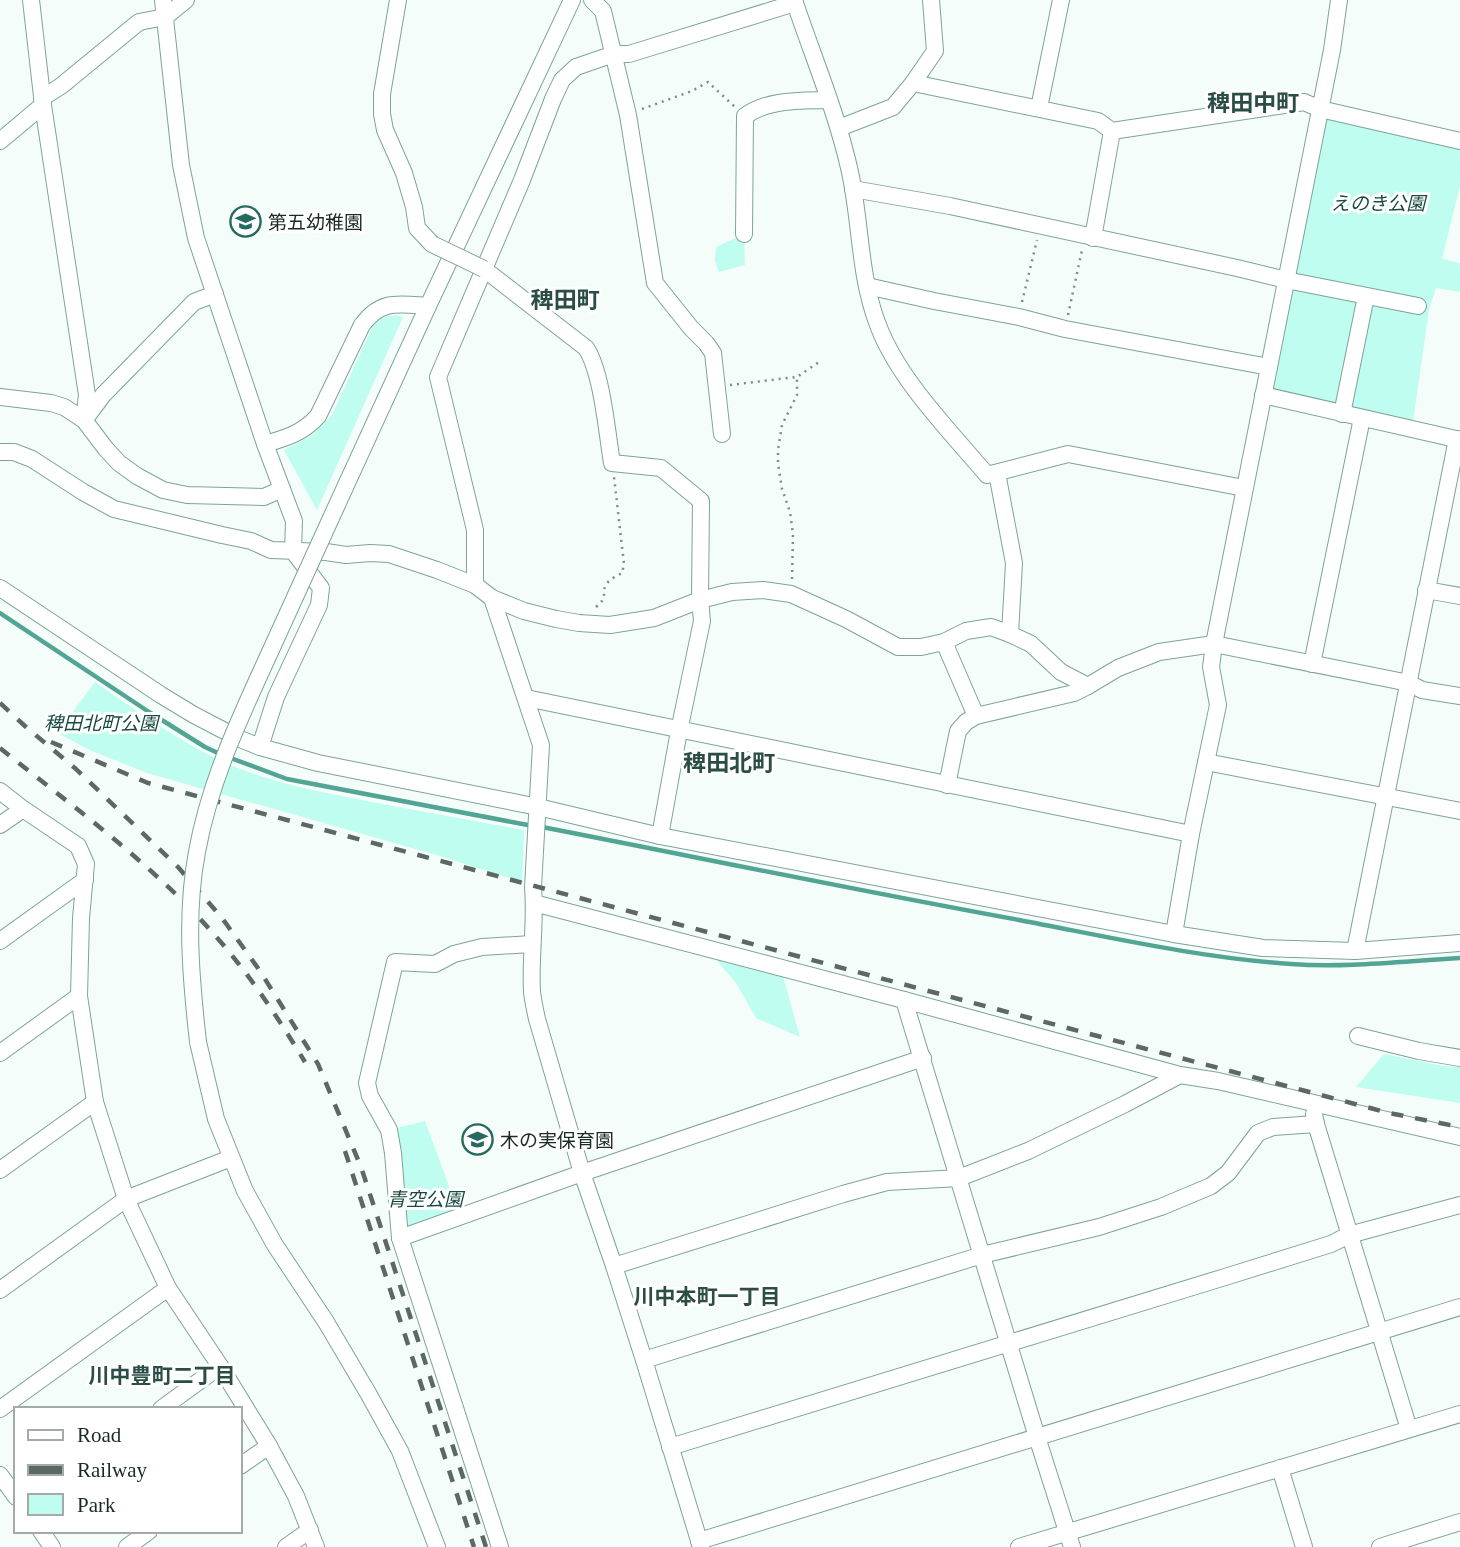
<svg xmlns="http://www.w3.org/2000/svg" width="1460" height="1547" viewBox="0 0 1460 1547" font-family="'Times New Roman','Noto Sans JP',serif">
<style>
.green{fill:#befdef}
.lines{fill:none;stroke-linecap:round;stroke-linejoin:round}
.stream{stroke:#52a494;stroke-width:4.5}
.minor-casing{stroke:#7da39a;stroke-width:18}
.path{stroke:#7f8b88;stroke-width:2.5;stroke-dasharray:2 5;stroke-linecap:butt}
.minor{stroke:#fff;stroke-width:16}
.rail{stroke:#5b6864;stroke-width:4.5;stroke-dasharray:12 12;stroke-linecap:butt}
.minor-bridge-casing{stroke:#7da39a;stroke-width:18;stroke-linecap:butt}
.minor-bridge{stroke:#fff;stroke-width:16}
.labels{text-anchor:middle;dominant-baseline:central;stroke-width:6;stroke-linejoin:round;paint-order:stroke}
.park-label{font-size:19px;font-style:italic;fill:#194a42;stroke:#fff}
.poi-label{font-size:19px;fill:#1b2a26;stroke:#fff;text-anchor:start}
.neighbourhood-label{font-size:21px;font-weight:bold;fill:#2a4d46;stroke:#fff}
.quarter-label{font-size:23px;font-weight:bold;fill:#2a4d46;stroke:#fff}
</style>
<rect width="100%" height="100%" fill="#f5fdfb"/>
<!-- green -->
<g class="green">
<polygon points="1320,109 1460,141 1460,186 1442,259 1460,263 1460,292 1436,288 1429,309 1412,429 1263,395"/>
<polygon points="744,234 745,265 719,272 715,261 716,247"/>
<polygon points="396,315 403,317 317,510 284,450 311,436 332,415 376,319"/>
<path d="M95 682C134 709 174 738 217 759 267 783 323 792 377 803 426 812 475 821 524 830L522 882 440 856 147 773 92 751 57 733Z"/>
<polygon points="706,948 781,969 800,1037 756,1018 736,983"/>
<polygon points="1384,1054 1443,1066 1460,1067 1460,1103 1356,1087"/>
<polygon points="425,1121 460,1216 400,1238 389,1130"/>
</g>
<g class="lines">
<!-- stream -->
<g class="stream">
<polyline points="0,613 149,712 205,747 220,754"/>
<polyline points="228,757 287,779 533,826"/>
<path d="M542 827C701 858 860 891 1019 920 1109 937 1200 958 1291 964 1347 968 1404 961 1460 958"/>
</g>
<defs>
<g id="minor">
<polyline points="31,0 43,105 87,395 84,420"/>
<polyline points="163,0 181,165 196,238 265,444 294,521 293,551 321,588 319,605 276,697 260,747"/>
<polyline points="398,0 382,94 382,114 385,130 404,173 414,207 417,228 432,244"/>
<polyline points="592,0 603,11 628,115 655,283 691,328 706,343 713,353 722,434"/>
<path d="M794 0C813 57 837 113 850 172 861 223 859 276 878 325 898 379 950 431 987 475L1068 454 1244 488"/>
<polyline points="913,83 1098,121 1112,131 1304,102 1320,109 1460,141"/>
<polyline points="42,98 61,86 139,22 165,17 186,0"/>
<polyline points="1039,108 1061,0"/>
<polyline points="839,128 893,107 913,83 935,51 931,0"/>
<polyline points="0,141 43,105"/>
<polyline points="853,189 950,206 1237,268 1286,280 1418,306"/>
<path d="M744 234 745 116C768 99 801 101 829 100"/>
<polyline points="1093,238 1112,131"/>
<path d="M484 269 586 348C602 372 607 433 612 463L661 468 701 501 700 600 702 621 679 731 660 836"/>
<polyline points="867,286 934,301 1019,317 1065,329 1269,367"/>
<polyline points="1263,395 1460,440"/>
<polyline points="0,397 51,403 64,407 84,420 106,449 119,463 137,476 163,490 187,495 264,497 282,489"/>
<polyline points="1342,414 1366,296"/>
<polyline points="85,419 103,395 194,302 215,294"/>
<path d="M265 444C286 438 303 433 318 416L362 325C381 299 399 304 428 306"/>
<polyline points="0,452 14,452 32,459 83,492 114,509 222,535 251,541 271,550 326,552 346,555 370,553 389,554 437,570 475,585 492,598 524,611 556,619 579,623 610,625 654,618 700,600 732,592 763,590 791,594 846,619 898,647 921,647 944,642 966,631 991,627 1010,634 1031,644 1061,672 1088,686 1118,668 1159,652 1214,644 1409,683 1422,690 1460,696"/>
<polyline points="997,473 1014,563 1010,634"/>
<polyline points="331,518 428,306 572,0"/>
<polyline points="475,585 475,530 438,377 522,180 553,99 562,80 576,67 614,54 629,54 795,3"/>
<polyline points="0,588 161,695 194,715 240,739 260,747 318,763 538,807 660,836 1174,934 1263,948 1355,951 1460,943"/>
<polyline points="1426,590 1460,596"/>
<path d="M492 598 541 745 533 887C536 922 530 957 532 992 533 1001 535 1010 537 1019L582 1173 614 1266 644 1360 701 1547"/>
<polyline points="944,642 976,716"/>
<polyline points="1312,664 1362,418"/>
<path d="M526 698C747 745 970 787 1191 834"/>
<polyline points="1206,762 1460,811"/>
<polyline points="947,785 958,731 966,722 976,716 1074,693 1088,686"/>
<polyline points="0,791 23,809 78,846 86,864 81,918 79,996 95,1102 126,1199 168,1288 220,1366 269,1446 296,1496 316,1547"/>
<polyline points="0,825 23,809"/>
<polyline points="534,903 904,1000 1180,1075 1218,1081 1460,1137"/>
<polyline points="1174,934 1191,834 1218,705 1211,667 1214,644 1332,50 1339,0"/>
<polyline points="0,941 85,880"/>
<polyline points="1355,951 1457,439"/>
<polyline points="904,1000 1037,1437 1072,1547"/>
<polyline points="1358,1036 1419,1051 1460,1058"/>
<polyline points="198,1042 216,1119 245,1191 275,1245 326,1322 368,1393 400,1451 437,1547"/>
<polyline points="0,1053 79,996"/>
<polyline points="1314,1114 1316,1124 1409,1429"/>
<polyline points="0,1170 95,1102"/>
<polyline points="400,1238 582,1173 923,1058"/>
<polyline points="614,1266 843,1194 887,1182 959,1178 1028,1151 1125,1104 1180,1075"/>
<polyline points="0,1290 126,1199 231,1158"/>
<polyline points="644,1360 982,1255 1099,1227 1161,1207 1211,1186 1228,1173 1258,1133 1273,1127 1316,1124"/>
<polyline points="0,1409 168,1288"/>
<polyline points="161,1409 220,1366"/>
<path d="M670 1447C890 1379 1111 1313 1331 1244L1349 1235 1460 1205"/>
<polyline points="240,1466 269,1446"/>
<polyline points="1280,1468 1304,1547"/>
<polyline points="0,1475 16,1497"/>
<polyline points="41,1531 52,1547"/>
<polyline points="699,1541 1460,1307"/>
<polyline points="127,1547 149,1531"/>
<polyline points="286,1547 310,1530"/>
<polyline points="500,1547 400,1238 393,1153 389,1130 370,1096 367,1083 395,962 435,964 454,954 482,947 532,944"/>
<polyline points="1019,1547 1460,1414"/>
<polyline points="1380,1547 1460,1522"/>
</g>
</defs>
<!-- minor casing -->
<use href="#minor" class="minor-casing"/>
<!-- path -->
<g class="path">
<polyline points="642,109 692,91 708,82 735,107"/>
<polyline points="1022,302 1037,240"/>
<polyline points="1068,315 1082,250"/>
<polyline points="730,385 796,377"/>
<polyline points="792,579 793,534 790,512 782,489 778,464 778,450 782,425 797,395 797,377 819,362"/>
<path d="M596 607C610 595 600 595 606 585 609 579 617 576 622 573L624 564 614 477"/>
</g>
<!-- minor -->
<use href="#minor" class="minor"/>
<!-- rail -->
<g class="rail">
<polyline points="0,703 26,727 76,769 178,867 222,918 260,971 318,1064 361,1167 486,1547"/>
<polyline points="51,742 148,783 1105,1038 1389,1113 1460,1127"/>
<path d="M0 748C72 806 150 862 212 932 248 972 277 1016 305 1062"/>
<polyline points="345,1151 474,1547"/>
</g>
<defs>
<g id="minor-bridge">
<polyline points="432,244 484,269"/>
<path d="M198 1042C191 979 185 915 197 852 209 785 237 724 265 663 287 615 309 566 331 518"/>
</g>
</defs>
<!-- minor-bridge casing -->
<use href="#minor-bridge" class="minor-bridge-casing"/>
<!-- minor-bridge -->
<use href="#minor-bridge" class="minor-bridge"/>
</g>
<!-- icons -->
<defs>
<symbol id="school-ring" viewBox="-11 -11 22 22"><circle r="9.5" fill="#fff" stroke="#246a5e" stroke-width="1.5"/><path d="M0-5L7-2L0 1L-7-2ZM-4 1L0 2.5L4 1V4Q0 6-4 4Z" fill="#246a5e"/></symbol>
</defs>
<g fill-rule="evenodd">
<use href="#school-ring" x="228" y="204" width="35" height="35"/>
<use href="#school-ring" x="460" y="1122" width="35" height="35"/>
</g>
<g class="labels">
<!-- park labels -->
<g class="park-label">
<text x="1378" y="203">えのき公園</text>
<text x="101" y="723">稗田北町公園</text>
<text x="425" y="1199">青空公園</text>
</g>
<!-- poi labels -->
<g class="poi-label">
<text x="268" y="222">第五幼稚園</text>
<text x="500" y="1140">木の実保育園</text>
</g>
<!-- neighbourhood labels -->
<g class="neighbourhood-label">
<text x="707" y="1297">川中本町一丁目</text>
<text x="162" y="1376">川中豊町二丁目</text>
</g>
<!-- quarter labels -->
<g class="quarter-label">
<text x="1253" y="103">稗田中町</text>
<text x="565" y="300">稗田町</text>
<text x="729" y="763">稗田北町</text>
</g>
</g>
<!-- legend -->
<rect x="14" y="1407" width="228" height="126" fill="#ffffff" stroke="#a4aaa8" stroke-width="2"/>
<rect x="28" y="1430" width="35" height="10" fill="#ffffff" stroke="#a4aaa8" stroke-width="2"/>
<text x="77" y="1442" font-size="21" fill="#1b2a26">Road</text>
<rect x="28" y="1465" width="35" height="10" fill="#5b6864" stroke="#a4aaa8" stroke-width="2"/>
<text x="77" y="1477" font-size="21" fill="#1b2a26">Railway</text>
<rect x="28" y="1494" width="35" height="21" fill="#befdef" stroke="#a4aaa8" stroke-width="2"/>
<text x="77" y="1512" font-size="21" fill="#1b2a26">Park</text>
</svg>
